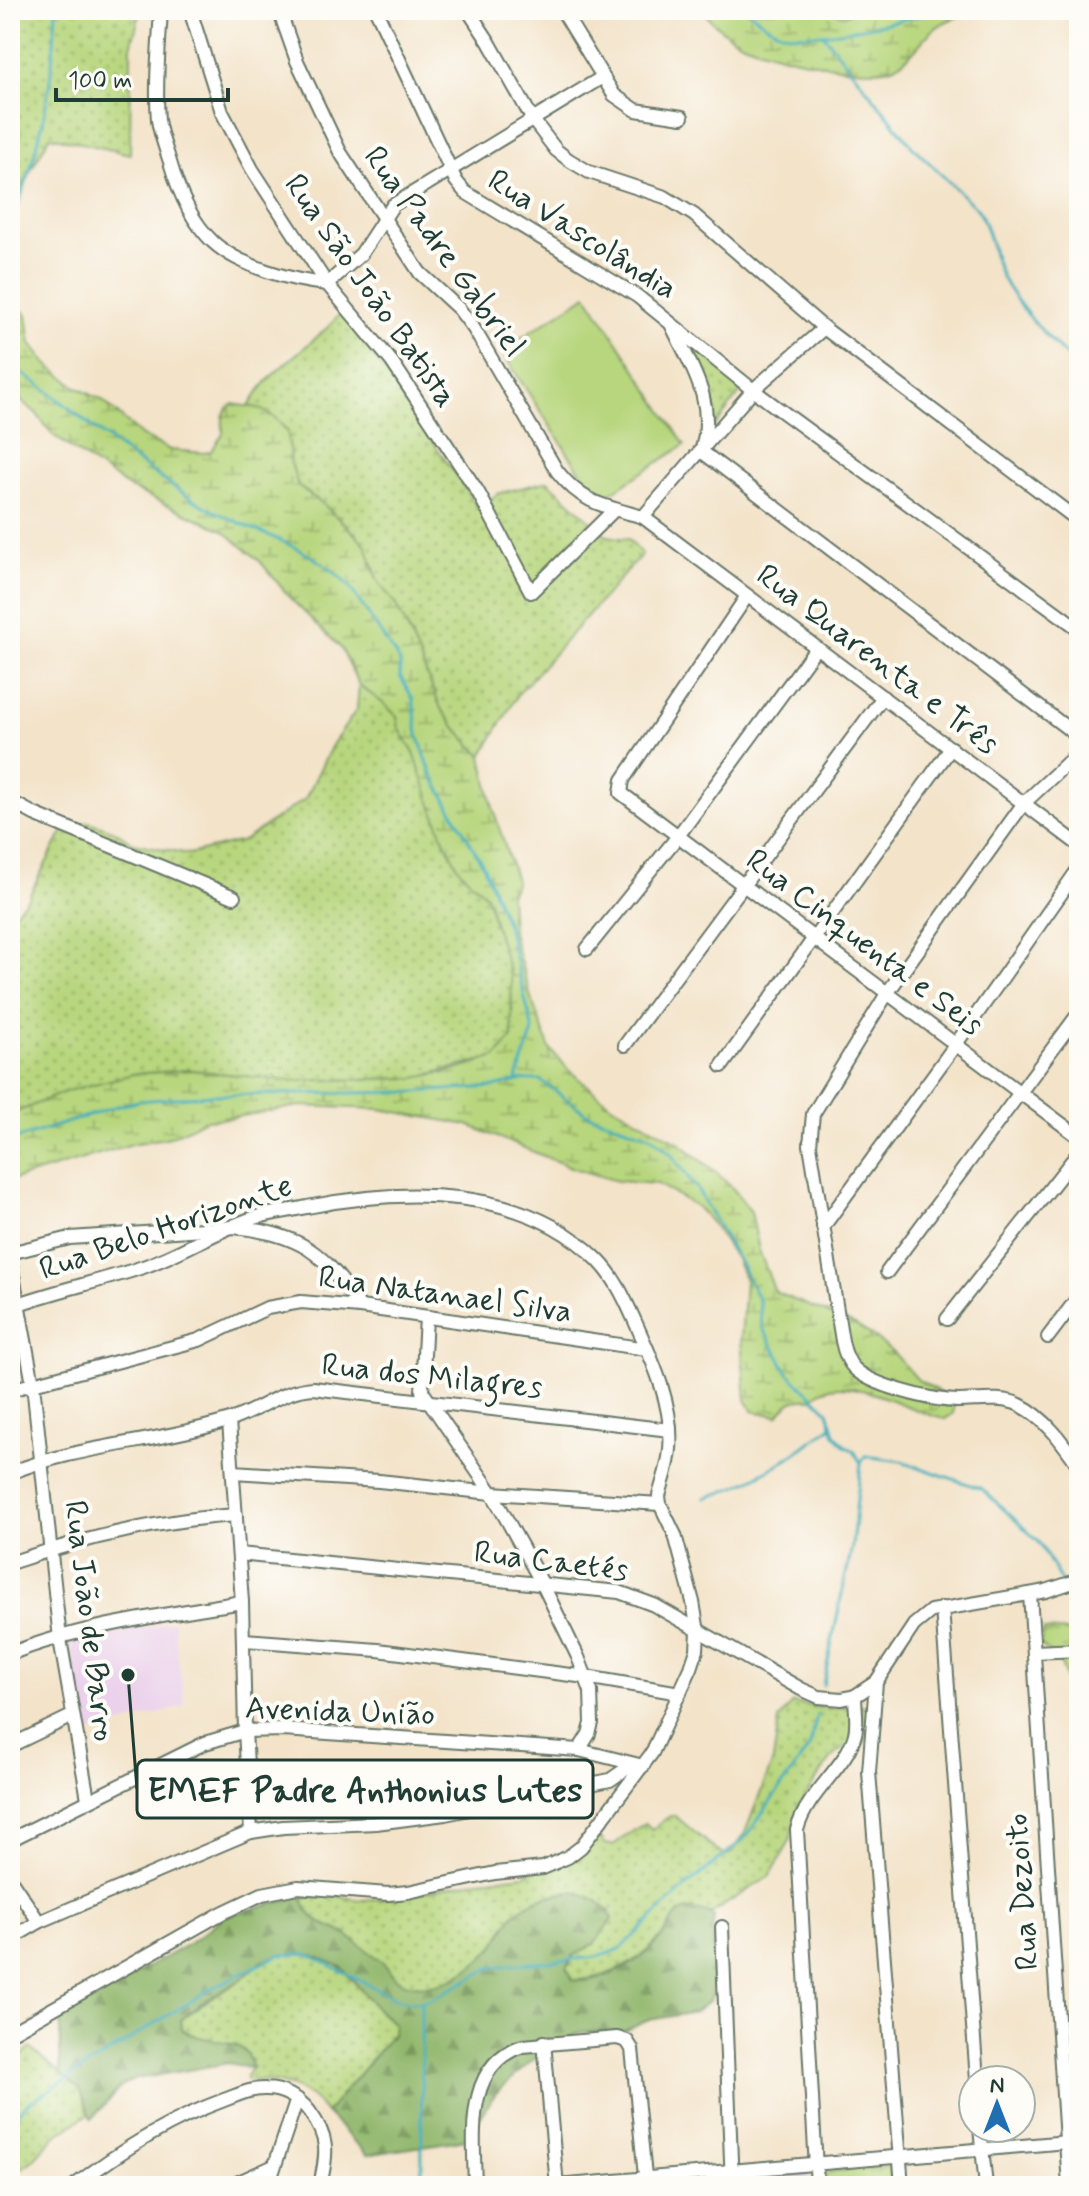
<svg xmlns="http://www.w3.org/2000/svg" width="1089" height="2196" viewBox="0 0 1089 2196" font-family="Mynerve,sans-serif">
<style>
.built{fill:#ebd1eb}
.grass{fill:url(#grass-dots);stroke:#6b8a58;stroke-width:2}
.forest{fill:url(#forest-firs);stroke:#587a50;stroke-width:2}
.wetland{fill:url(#wetland-marsh);stroke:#6b8a58;stroke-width:2}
.park{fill:url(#park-tufts);stroke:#6b8a58;stroke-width:2}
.garden{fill:#b7d67d;stroke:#6b8a58;stroke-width:2}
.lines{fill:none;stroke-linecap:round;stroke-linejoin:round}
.stream{stroke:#3faebb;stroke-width:3}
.street-casing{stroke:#697768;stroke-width:16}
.street{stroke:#fff;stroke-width:12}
.labels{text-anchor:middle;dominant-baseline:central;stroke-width:8;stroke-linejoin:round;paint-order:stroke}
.street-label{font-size:32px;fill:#1f3d34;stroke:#fdfcf7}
.leader{fill:none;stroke:#1f3d34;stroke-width:3}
.callout-dot{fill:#1f3d34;stroke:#fdfcf7;stroke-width:3}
.callout{fill:#fdfcf7;stroke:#1f3d34;stroke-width:3}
.callout-label{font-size:34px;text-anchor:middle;font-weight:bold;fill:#1f3d34}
</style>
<defs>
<pattern id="grass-dots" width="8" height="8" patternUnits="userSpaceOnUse" patternTransform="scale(2)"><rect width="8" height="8" fill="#b7d67d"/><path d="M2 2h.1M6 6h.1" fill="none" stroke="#94af67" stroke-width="1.8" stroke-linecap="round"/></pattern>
<pattern id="forest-firs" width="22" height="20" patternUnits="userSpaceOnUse" patternTransform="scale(2)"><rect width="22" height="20" fill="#91b76c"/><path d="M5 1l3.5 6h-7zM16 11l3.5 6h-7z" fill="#76965a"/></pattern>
<pattern id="wetland-marsh" width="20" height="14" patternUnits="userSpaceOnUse" patternTransform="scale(2)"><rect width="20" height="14" fill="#b7d67d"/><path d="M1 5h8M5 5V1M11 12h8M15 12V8" fill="none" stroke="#94af67"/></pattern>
<pattern id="park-tufts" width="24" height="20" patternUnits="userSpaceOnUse" patternTransform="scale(2)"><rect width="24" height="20" fill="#b7d67d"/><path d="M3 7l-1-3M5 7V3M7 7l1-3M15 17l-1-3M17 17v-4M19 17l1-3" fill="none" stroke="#94af67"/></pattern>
</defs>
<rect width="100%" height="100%" fill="#fdfcf7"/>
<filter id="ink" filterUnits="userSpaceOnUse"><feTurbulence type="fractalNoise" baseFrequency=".0125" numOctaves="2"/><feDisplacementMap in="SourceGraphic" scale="16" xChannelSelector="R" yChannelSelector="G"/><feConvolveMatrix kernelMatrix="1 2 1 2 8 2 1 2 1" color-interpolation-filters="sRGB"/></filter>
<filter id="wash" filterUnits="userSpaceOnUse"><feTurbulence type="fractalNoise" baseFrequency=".006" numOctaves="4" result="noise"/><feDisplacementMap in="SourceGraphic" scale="32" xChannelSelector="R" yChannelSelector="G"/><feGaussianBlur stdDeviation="1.8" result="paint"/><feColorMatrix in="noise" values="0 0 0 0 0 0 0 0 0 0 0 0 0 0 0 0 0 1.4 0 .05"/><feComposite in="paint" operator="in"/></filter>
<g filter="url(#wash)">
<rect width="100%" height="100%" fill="#f3e3c9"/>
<!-- built -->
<g class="built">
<polygon points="173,1621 185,1706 85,1734 70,1643"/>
<polygon points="808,2172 810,2186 743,2186 742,2179"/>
</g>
<!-- grass -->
<g class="grass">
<polygon points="10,10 141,10 131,47 130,154 50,136 22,186 24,187 10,206"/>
<path d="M343 310 479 509 497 494 548 481 607 536 628 539 642 554 518 694 482 756 459 732 441 709 407 627 395 604 377 580 374 566 358 536 323 504 298 486 290 460 288 432 274 417 249 407C271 364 315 347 343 310Z"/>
<path d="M685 341 745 386 715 426C713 393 702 369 685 341Z"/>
<polygon points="359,685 383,703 397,716 399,728 414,753 444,840 461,872 486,895 511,978 512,1038 496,1057 415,1078 289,1081 191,1070 133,1074 10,1115 10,918 28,898 65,827 89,822 115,831 133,843 189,854 243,841 305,799 332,745 357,709"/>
<path d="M792 1703C803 1704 815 1707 826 1708 841 1710 859 1699 872 1711L868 1737 862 1747H845L835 1754 815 1781 798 1809 789 1843 770 1876 712 1913 681 1912C659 1941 639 1964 604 1975 593 1978 583 1981 573 1980L567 1968 573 1956 594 1944 610 1911C601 1905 589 1895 578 1893 558 1890 531 1899 516 1913 507 1921 502 1933 496 1943 479 1969 439 1993 407 1984 393 1981 390 1969 381 1961 371 1953 361 1947 352 1939 332 1921 311 1931 303 1899L309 1896H337L362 1900 400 1897 478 1880 525 1875 593 1840 601 1838 605 1844 613 1845 645 1823 652 1829 670 1816H675C687 1825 715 1852 727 1855L733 1852 744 1835 773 1761 779 1720Z"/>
<path d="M279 1955H313L337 1964 394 2024 393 2034 326 2113C306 2086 279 2080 246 2080V2076L252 2067 182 2029 181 2020 187 2014 242 1979 260 1962Z"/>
<polygon points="30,2048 80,2089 89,2114 56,2135 33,2160 10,2177 10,2066"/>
</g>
<!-- forest -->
<path class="forest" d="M573 1892C588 1894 608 1905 612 1919L594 1944 573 1956 567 1968 573 1980C603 1985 641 1961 660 1939 667 1931 674 1914 684 1911 691 1908 707 1912 714 1916L712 1931 716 1971 711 1999 695 2012 649 2020 624 2031 581 2032 543 2051 496 2093 481 2115 472 2138 367 2155 326 2113 393 2034 394 2024 379 2011 342 1967 313 1955H279L260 1962 242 1979 200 2004 181 2020 182 2029C202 2046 249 2032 252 2068L228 2063 136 2079 122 2085 92 2119 80 2089 60 2073V2010L123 1981 190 1943 225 1916 310 1894 313 1896 303 1899C312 1931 333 1921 352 1939 361 1947 372 1953 381 1961 391 1969 393 1981 408 1984 440 1992 472 1971 493 1947 502 1936 506 1922 517 1912 532 1899 554 1894 573 1892Z"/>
<!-- wetland -->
<g class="wetland">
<path d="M702 10H829L844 15 858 10H999C975 11 949 15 931 32 919 43 910 59 895 66 868 79 766 54 739 41 723 33 713 24 702 10Z"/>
<path d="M10 299 27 315 31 343 47 364 78 388 102 400 142 436 170 450 205 453 211 451 223 434C223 420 220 413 233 404L258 408 274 417 288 432 290 460 298 486 323 504 366 545 377 580 395 604 407 627 441 709 459 732 482 756 493 808 516 881 510 895 512 932 530 995 550 1049 571 1072 610 1104 678 1142 717 1173 735 1191 751 1212 759 1250 775 1292 855 1325 871 1335 894 1353 918 1380 949 1397 954 1405 953 1414 945 1419C909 1413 839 1365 812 1399 794 1398 788 1401 778 1416L753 1411 746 1400 741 1340 745 1280 736 1259 712 1223 696 1206 657 1184 617 1181 573 1168 468 1125 380 1109 300 1106 230 1118 205 1120 170 1137 132 1144 10 1181V1115L67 1091 133 1074 191 1070 289 1081 415 1078 460 1069 496 1057 512 1038V1007L511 978 486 895 461 872 444 840 414 753 399 728 397 716 383 703 359 685 341 648 291 599 259 560 221 529 130 488 88 460 53 435 36 413 10 392Z"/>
<polygon points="1044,1630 1069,1632 1079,1630 1079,1714 1061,1664 1040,1644"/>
</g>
<!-- park -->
<polygon class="park" points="890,2166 892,2186 827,2186 825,2172"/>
<!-- garden -->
<polygon class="garden" points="587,295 685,445 599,500 501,351"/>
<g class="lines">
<!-- stream -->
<g class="stream">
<path d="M747 10C760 20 774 32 790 34 824 39 905 20 938 10"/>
<path d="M823 34 912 146 979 211C989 230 992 251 999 270 1009 298 1056 348 1079 367"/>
<path d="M10 223C41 154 53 85 56 10"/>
<path d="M10 367C38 381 61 402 85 421 118 447 163 482 199 503 248 532 309 543 349 586L400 662V676L413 699 418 735 431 773 484 867 507 925 533 1031 516 1082"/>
<polyline points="10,1141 118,1106 139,1101 212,1095 413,1092 494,1087 523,1080 540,1080 587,1114 652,1137 671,1154 697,1189 738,1260 759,1300 762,1327 788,1373 828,1411 835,1434 844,1445 854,1451 861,1463 852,1546 823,1685"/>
<polyline points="862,1461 865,1456 901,1461 982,1489 1039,1542 1062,1583"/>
<path d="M705 1498C752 1485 794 1455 832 1426"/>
<polyline points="1065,1590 1079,1614"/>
<polyline points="421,2002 422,2186"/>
<polyline points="10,2120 27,2104 210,1989 279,1955 308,1954 399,2000 409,2002 428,2001 490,1968 501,1966 598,1957 620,1949 683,1889 744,1839 810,1746 817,1715"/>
</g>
</g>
</g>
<g filter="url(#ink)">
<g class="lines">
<defs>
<g id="street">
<path d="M161 10C159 46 155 84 158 120 160 134 166 149 170 162 178 190 191 221 213 242 239 266 292 281 327 284L361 254 393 205 601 78"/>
<polyline points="190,10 222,112 252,169 327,284 392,362 478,492 531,592 614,510"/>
<path d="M279 10 297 61 340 152 420 273 459 309 474 329 557 471C583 504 604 506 643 517L1079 845"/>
<polyline points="376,10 456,181 465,192 637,296 753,390 1079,629"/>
<polyline points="468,10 489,42 533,120 556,150 569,160 589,172 665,197 694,215 824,328 1079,521"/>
<polyline points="562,10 614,95 636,110 682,117"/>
<path d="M672 326C692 368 717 404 701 451L1079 737"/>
<polyline points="643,517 753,390 824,328"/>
<polyline points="747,596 623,780 621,793 1079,1137"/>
<path d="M1079 752 1024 803 888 992 813 1114 810 1145 842 1341C844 1351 847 1361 854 1368 871 1386 934 1401 959 1401 977 1401 1002 1396 1020 1405 1046 1418 1063 1443 1079 1466"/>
<polyline points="10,801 34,814 234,897"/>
<polyline points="587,949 678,836 816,648"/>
<polyline points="625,1045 883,697"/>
<polyline points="722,1066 951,748"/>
<polyline points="823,1227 956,1044 1079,868"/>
<path d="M10 1253 70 1238 233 1227C299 1233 325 1252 360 1307"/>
<polyline points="10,1259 33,1384 60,1639 88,1799"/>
<polyline points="887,1272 1079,1013"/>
<path d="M10 1307C53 1291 99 1282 143 1267 181 1254 216 1230 254 1218 271 1213 289 1211 307 1207 403 1188 523 1185 598 1260 614 1276 624 1297 633 1317 651 1357 674 1404 670 1449 669 1466 663 1480 659 1496L660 1504 675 1535 693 1602 698 1632 697 1650 691 1668 652 1753 581 1847 568 1857 543 1868 495 1873 408 1892 388 1894 298 1887 262 1894 222 1913 10 2033"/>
<polyline points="426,1317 422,1391 492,1493 543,1585 578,1657 591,1691 592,1723 589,1734 579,1750"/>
<polyline points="947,1319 1079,1152"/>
<polyline points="1048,1337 1079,1296"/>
<polyline points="10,1390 199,1340 267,1308 301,1302 360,1307 647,1349"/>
<polyline points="229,1421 242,1602 245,1731 251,1832"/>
<polyline points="233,1472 379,1481 492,1493 660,1504"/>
<path d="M10 1473C79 1445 157 1443 227 1421 257 1412 281 1390 313 1388L670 1430"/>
<polyline points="239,1554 619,1592 654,1605 801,1689 819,1697 842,1699 855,1696 876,1682 914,1625 931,1611 1046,1591 1079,1580"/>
<path d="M10 1563C84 1538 158 1520 236 1515"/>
<polyline points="1030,1594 1069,2186"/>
<polyline points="942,1608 977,2080"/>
<polyline points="244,1640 378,1650 586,1677 680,1693"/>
<polyline points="1034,1652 1079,1650"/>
<path d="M10 1654C78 1626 169 1614 242 1602"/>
<polyline points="876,1682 869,1772 902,2186"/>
<polyline points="10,1746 72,1716"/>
<polyline points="10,1840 205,1743 245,1731 283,1730 579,1750 643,1766"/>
<polyline points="10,1879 39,1922"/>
<polyline points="722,1927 732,2186"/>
<polyline points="10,1939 39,1922 251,1832 283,1827 376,1823 445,1814 610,1780 633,1764"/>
<polyline points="544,2042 557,2186"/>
<polyline points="980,2128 986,2186"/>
<path d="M74 2186C121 2150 169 2120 224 2100 238 2095 251 2088 266 2089 282 2089 299 2098 309 2111 330 2139 327 2153 320 2186"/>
<polyline points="230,2186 274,2166"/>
<polyline points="268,2186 297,2099"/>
<path d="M475 2186C474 2137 464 2064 523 2046L617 2038 627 2041 632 2049 646 2186"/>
<polyline points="557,2186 1079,2141"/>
<path d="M817 2186 797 1830C807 1792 847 1767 855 1734 858 1722 855 1708 855 1696"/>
</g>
</defs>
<!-- street casing -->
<use href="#street" class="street-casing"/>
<!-- street -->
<use href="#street" class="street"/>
</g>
</g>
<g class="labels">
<!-- street labels -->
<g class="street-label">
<text transform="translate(582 235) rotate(32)">Rua Vascolândia</text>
<text transform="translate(444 252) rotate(54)">Rua Padre Gabriel</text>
<text transform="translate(370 291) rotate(55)">Rua São João Batista</text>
<text transform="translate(877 660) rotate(37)">Rua Quarenta e Três</text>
<text transform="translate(864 943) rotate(37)">Rua Cinquenta e Seis</text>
<text transform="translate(166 1228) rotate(-19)">Rua Belo Horizonte</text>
<text transform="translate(445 1295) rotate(8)">Rua Natanael Silva</text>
<text transform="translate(432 1377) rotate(6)">Rua dos Milagres</text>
<text transform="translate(551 1562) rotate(7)">Rua Caetés</text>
<text transform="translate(89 1621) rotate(83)">Rua João de Barro</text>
<text transform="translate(340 1712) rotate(2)">Avenida União</text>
<text transform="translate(1023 1892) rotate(-94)">Rua Dezoito</text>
</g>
</g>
<!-- callouts -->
<path class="leader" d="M128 1675L137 1789"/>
<circle class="callout-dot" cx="128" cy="1675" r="8"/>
<rect class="callout" x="137" y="1760" width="456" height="58" rx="8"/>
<g class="callout-label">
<text x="365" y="1801">EMEF Padre Anthonius Lutes</text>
</g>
<!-- margin -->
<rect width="1089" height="2196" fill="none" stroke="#fdfcf7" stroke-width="40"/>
<!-- north arrow -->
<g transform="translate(997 2104)"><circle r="38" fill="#fdfcf7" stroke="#a4b0a9" stroke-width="2"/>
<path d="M0-6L14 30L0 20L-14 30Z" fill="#1f6fb2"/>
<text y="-12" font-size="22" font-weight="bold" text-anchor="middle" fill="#1f3d34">N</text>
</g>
<!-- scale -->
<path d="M56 88v12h172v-12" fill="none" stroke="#1f3d34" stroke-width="4"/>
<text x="68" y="88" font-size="24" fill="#1f3d34" stroke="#fdfcf7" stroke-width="6" paint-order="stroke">100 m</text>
</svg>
